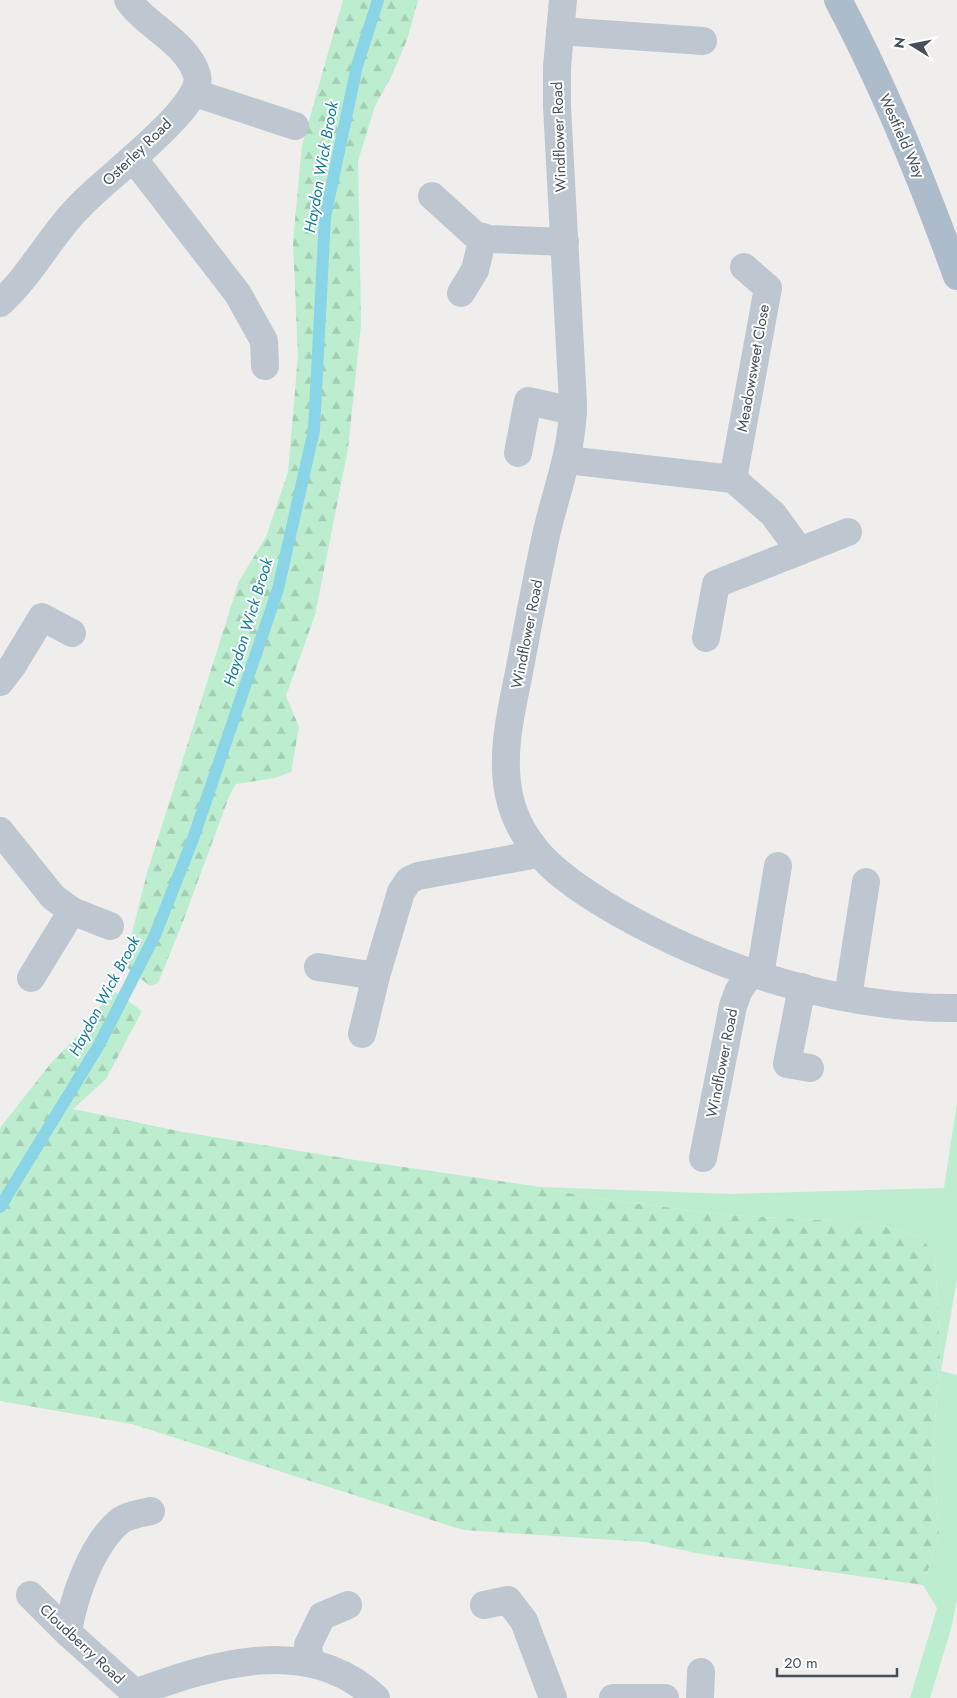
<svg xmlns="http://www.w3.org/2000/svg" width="957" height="1698" viewBox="0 0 957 1698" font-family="Jost,sans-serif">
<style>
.grass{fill:#bcedcf}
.forest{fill:url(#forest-firs)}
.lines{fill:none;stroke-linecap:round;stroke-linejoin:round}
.stream{stroke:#8ad4e8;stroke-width:12}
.minor{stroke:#bec7cf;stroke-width:28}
.major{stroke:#adbccb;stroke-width:28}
.labels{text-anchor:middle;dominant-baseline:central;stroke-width:4;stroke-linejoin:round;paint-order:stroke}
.street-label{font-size:15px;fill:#46505a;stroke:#fff}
.water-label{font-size:16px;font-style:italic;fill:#117c9b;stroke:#fff}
</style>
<defs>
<pattern id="forest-firs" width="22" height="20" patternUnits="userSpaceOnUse" patternTransform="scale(1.25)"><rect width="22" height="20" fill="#bcedcf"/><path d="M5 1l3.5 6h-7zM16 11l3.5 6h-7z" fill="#a3cdb4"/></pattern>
</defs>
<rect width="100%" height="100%" fill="#f0eded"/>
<!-- grass -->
<polygon class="grass" points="957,1103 957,1279 941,1371 957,1375 957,1599 951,1629 930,1698 910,1698 937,1608 923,1585 939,1536 933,1452 940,1353 935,1256 921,1237 872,1223 728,1215 591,1198 541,1187 730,1194 944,1188"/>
<!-- forest -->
<g class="forest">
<polygon points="343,0 418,0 407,40 391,77 375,106 358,161 361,324 348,449 315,615 286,696 299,727 291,772 275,778 236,784 230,794 182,924 158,983 150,986 124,965 147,873 239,581 266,537 288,472 298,356 293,242 302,145"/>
<polygon points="111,989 142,1011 106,1079 73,1109 183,1132 355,1160 541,1187 591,1198 728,1215 872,1223 921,1237 935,1256 940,1353 933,1452 939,1536 923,1585 701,1554 645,1542 463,1530 132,1424 0,1401 0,1128 51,1063 91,1022"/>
</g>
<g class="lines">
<!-- stream -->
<polyline class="stream" points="0,1207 99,1045 155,935 193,839 278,589 314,430 325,217 357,66 378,0"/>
<!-- minor -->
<g class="minor">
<path d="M563 0 557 67V107L573 403C573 453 555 492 545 540 536 582 528 625 520 667 512 709 500 752 509 795 521 853 570 884 617 912 719 970 839 1009 957 1008"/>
<polyline points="560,31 703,41"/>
<polyline points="195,93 295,126"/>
<polyline points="133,158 238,294 264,341 265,366"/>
<polyline points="432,196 475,235 489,239 565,242"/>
<polyline points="461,293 475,270 483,237"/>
<path d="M0 303C30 276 48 240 75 211 95 189 121 170 143 149 157 136 203 96 197 75 187 42 147 27 128 0"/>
<polyline points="518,453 528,401 573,411"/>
<polyline points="567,460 733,479 773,514 800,551"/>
<polyline points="733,479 768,288 744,267"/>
<polyline points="706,638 716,584 848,532"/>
<polyline points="0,682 13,665 42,617 72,633"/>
<polyline points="0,831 53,897 72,911 110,926"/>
<polyline points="318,967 376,976 401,892 409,880 418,876 538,854"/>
<polyline points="760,975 778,866"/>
<polyline points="31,978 72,911"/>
<polyline points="802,987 787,1064 810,1068"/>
<polyline points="848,997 866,882"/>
<polyline points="362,1034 376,976"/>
<polyline points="703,1158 733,1006 738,992 751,972"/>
<path d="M30 1595 68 1633 135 1693C212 1665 308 1633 376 1698"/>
<polyline points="484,1605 508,1600 524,1621 553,1698"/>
<path d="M68 1633C73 1598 92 1543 121 1520 129 1515 142 1513 151 1511"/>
<polyline points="310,1662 308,1645 322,1616 348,1605"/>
<polyline points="613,1698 665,1698"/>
<polyline points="700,1698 701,1672"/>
</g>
<!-- major -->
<path class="major" d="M838 0C885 88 923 182 957 276"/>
</g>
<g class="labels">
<!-- street labels -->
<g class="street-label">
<text transform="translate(902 136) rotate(66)">Westfield Way</text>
<text transform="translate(559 137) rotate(-92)">Windflower Road</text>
<text transform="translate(137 152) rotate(-44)">Osterley Road</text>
<text transform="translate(753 368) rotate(-80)">Meadowsweet Close</text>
<text transform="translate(527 634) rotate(-79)">Windflower Road</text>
<text transform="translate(722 1063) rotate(-79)">Windflower Road</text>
<text transform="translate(82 1644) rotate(43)">Cloudberry Road</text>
</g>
<!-- water labels -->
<g class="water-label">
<text transform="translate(321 167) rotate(-80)">Haydon Wick Brook</text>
<text transform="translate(248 622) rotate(-73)">Haydon Wick Brook</text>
<text transform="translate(104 996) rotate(-62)">Haydon Wick Brook</text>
</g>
</g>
<!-- north arrow -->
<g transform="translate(912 45) rotate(280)" stroke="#ffffff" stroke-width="4" paint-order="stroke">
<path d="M0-4L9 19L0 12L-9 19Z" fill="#46505a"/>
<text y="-8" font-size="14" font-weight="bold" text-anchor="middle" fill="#46505a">N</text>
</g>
<!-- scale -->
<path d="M777 1668v8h120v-8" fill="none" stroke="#46505a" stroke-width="2.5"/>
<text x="784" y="1668" font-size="15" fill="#46505a" stroke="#ffffff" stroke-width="4" paint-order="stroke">20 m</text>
</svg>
